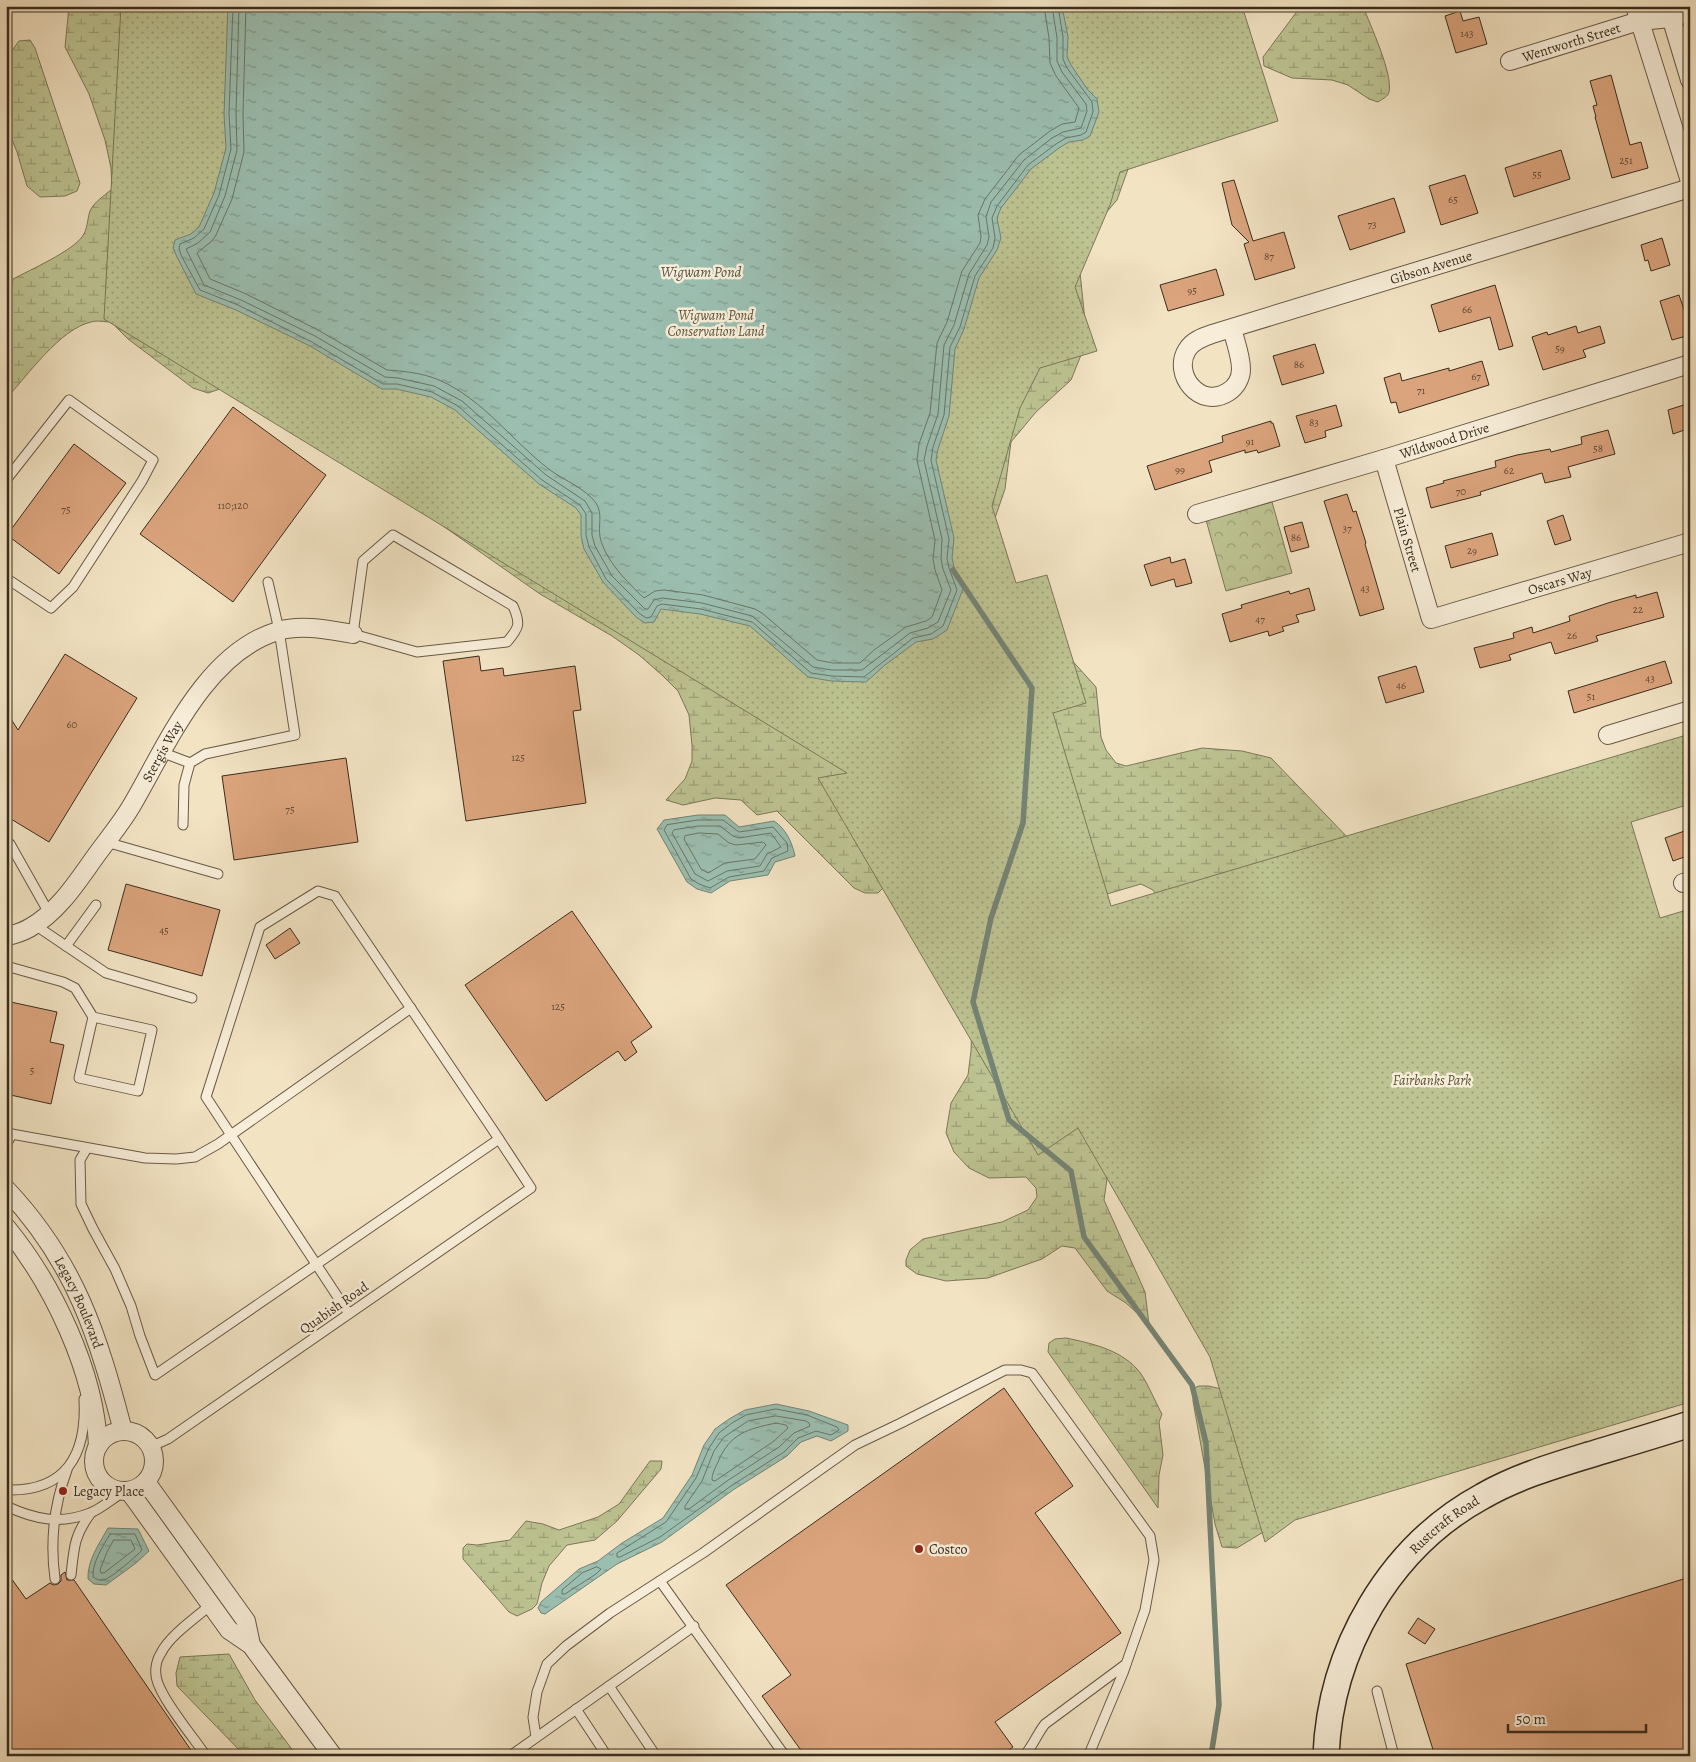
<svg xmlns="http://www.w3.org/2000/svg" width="1696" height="1762" viewBox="0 0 1696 1762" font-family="Alegreya,serif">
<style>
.forest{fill:url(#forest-crowns);stroke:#7c7858}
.wetland{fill:url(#wetland-marsh);stroke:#7c7858}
.park{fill:url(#park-dots);stroke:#7c7858}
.water{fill:url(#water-ripples);stroke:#748475}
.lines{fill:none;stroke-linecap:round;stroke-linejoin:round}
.shore{stroke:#6a7666;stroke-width:1}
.stream{stroke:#748475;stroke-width:5.5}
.building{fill:#dba47d;stroke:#3a2d1d}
.service-casing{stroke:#685a46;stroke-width:11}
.minor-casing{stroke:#685a46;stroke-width:20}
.secondary-casing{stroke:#3a2d1d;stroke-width:28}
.service{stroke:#f7edd8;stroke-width:9}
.minor{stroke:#f7edd8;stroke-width:18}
.secondary{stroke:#f7edd8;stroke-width:25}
.poi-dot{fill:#8f2418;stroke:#f7edd8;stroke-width:2}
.labels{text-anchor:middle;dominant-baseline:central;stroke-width:5;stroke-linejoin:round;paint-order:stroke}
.number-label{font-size:11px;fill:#624b35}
.street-label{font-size:14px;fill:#3a2d1d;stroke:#f7edd8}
.park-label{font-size:14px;font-style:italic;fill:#5b523a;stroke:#f7edd8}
.poi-label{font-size:14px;fill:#3a2d1d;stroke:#f7edd8;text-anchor:start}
.water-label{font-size:15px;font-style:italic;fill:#525142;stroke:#f7edd8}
</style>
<defs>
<pattern id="forest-crowns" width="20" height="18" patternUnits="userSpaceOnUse" patternTransform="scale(1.25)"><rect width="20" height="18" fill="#bdc392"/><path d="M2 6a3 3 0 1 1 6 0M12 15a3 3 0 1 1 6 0" fill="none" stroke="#9b9f77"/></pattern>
<pattern id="wetland-marsh" width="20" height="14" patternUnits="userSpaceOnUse" patternTransform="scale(1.25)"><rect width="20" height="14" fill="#bdc392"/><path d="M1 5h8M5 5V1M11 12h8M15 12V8" fill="none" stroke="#9b9f77"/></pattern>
<pattern id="park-dots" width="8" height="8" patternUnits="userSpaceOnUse" patternTransform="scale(1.25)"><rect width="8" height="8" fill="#bdc392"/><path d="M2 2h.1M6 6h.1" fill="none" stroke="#9b9f77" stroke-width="1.8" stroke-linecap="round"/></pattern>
<pattern id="water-ripples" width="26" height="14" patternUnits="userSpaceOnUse" patternTransform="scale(1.25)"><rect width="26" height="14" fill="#9bbeb0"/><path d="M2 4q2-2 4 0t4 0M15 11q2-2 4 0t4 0" fill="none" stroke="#7f9b8f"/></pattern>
</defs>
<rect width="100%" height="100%" fill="#f2e3c3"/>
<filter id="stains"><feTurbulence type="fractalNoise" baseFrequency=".004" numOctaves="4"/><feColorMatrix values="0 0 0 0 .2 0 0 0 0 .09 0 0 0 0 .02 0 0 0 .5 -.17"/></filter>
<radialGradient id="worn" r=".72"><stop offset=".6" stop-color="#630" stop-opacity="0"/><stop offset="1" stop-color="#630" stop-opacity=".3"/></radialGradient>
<!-- forest -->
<polygon class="forest" points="1272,502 1292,573 1226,591 1206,520"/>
<!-- wetland -->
<g class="wetland">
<path d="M69 6H228L1001 208 1128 169 1117 200 1092 229 1080 272 1087 340 1071 380 1036 412 1011 442 1005 489 995 518 1002 583 1096 687 1101 737 1106 750 1116 763 1126 766 1202 748 1242 751 1271 758 1352 842 1162 904 1153 890 1141 884 1100 896 1094 1136 1108 1172 1104 1200 1145 1292 1149 1324 1126 1303 1107 1291 1075 1248 1062 1246 1042 1259 988 1278 946 1281 917 1274 906 1266V1260L910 1250 923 1239 1002 1222 1028 1210 1037 1197 1036 1188 1026 1177 989 1178 969 1168 954 1152 946 1133 951 1103 968 1075 971 1051 972 1022 899 872 878 893H865L854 888 777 811 757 815 741 800 715 798 683 805 666 800 685 779 692 761V745L689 715 678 691 663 676 639 655 612 636 540 594 406 500 220 389 208 393 193 388 128 339 111 322C105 322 97 320 91 322 60 329 27 376 6 399V313L13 279C30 270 72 251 82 237 88 229 87 220 90 211 94 202 104 196 112 189L111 168 105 140 89 94 65 47Z"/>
<path d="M1301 6H1363C1370 25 1393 73 1389 92 1388 97 1382 99 1378 102L1369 99 1348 85 1332 80 1292 78 1264 66 1263 57Z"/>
<polygon points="30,40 35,48 80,183 77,191 65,196 40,197 27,186 17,152 6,125 6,59 19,41"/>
<path d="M1066 1338C1090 1343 1119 1349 1137 1369 1146 1378 1155 1402 1162 1414L1159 1422 1163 1455 1159 1475 1158 1508 1048 1352 1049 1343 1055 1339Z"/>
<polygon points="1199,1386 1208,1386 1222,1389 1265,1531 1237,1548 1222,1547 1215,1524 1193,1401 1194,1388"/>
<polygon points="650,1461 662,1461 661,1469 617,1521 595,1540 567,1545 549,1566 542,1583 537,1604 532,1609 517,1616 509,1612 463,1559 463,1548 467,1544 477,1545 510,1540 526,1521 543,1524 559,1530 598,1517 619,1504"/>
<polygon points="229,1654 255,1700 297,1756 245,1756 177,1686 176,1673 180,1657"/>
</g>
<!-- park -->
<polygon class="park" points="121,6 1242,6 1278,121 1120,172 1110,205 1075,287 1097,351 1040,368 1020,408 992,506 1016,583 1047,575 1086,703 1053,713 1111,906 1690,734 1690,804 1631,822 1660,918 1690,909 1690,1402 1295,1520 1265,1542 1210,1357 1078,1128 1038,1155 818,778 847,773 104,319"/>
<!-- water -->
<g class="water">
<polygon points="228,6 1062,6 1068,37 1067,57 1071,65 1088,90 1097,99 1099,112 1090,136 1083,140 1069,142 1059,148 1031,169 1001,208 997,218 1001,238 997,250 979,278 964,329 955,349 949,416 938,449 936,460 954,538 952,558 954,567 963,589 947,630 933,639 916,642 885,665 866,682 831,681 808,677 750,626 700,614 661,609 654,622 645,623 636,617 603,582 584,549 581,536 581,515 576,508 539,484 455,410 431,397 396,389 382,389 310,346 236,310 196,294 177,257 173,248 175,240 191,234 199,227 214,193 226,148 224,114"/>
<path d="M698 815H725L739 827 774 821C786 829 792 842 795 856L775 862 768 875 730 881 711 893 697 889 687 882 657 829 664 820Z"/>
<polygon points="776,1404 809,1411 848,1425 848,1431 831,1441 817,1436 801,1442 787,1456 733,1490 662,1542 617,1564 545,1614 541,1613 538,1608 541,1602 579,1569 598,1561 622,1543 663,1518 692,1475 704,1445 715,1429 729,1419 745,1410"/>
<path d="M108 1528 138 1529 149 1551 136 1563 106 1585 94 1584 88 1579C87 1561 99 1544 108 1528Z"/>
</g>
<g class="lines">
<!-- shore -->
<g class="shore">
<polyline points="233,6 229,113 231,149 219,195 204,229 194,238 180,244 179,248 181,255 200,290 238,305 312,342 383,384 397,384 432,392 458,406 542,480 580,505 586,514 586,535 589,547 606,579 639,613 646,618 651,617 657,606 662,604 701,609 752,622 811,673 832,676 864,677 913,638 931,634 943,626 957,590 949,568 947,558 949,539 931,460 933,447 944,415 950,347 960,327 975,276 993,248 995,238 992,218 997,206 1028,165 1056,144 1066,138 1081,135 1086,132 1093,112 1092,102 1067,68 1063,59 1063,37 1058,6"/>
<polyline points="239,6 236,113 237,150 225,196 210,232 198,243 186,249 204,285 241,300 315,336 385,377 398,378 434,386 462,401 546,475 585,501 592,513 592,535 595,546 612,576 645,609 648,609 654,600 662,598 702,603 752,616 813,667 832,670 862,670 910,633 928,628 938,622 951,590 943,569 941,559 942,539 924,460 927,446 938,414 944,345 954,325 969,274 987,245 989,237 986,217 991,202 1024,160 1052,138 1063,132 1081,128 1087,111 1086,104 1062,72 1057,61 1057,38 1052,6"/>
<path d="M246 6 243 113 244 152 232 199 216 235 212 241 197 253 210 279 244 293 318 330 387 370C403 371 423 373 439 380 483 399 512 441 550 470 565 481 585 488 596 503 603 514 598 525 600 537 605 560 627 582 644 598L655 591 664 590 703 595 755 609 762 613 817 660 833 663H860L874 650 906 627 926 621 932 617 942 590 935 570 933 559 935 540 917 460 919 444 930 413 937 343 947 322 962 271 980 243 981 237 978 215 985 199 1019 155 1050 131 1062 124 1075 122 1079 108 1056 76 1050 63 1049 38 1044 6"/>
<polygon points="698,820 723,820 739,832 773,827 787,843 788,851 772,858 764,871 729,877 710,888 699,884 691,879 664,830 667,825"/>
<polygon points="699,826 720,826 733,836 739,838 771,833 781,847 767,854 760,866 727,871 708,881 695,874 672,833 674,830"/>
<polygon points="699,833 718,834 729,843 736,845 763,842 766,845 755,859 725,863 708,873 701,869 684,839 685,836"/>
<polygon points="776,1409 807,1415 837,1427 839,1430 831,1435 816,1431 798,1438 784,1452 731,1486 660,1537 620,1557 617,1557 617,1553 666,1522 696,1478 709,1448 719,1433 732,1423 746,1415"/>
<polygon points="776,1416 806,1421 809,1423 810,1426 794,1433 779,1447 727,1481 689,1509 685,1509 685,1506 702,1481 714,1451 724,1437 748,1421"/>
<path d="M776 1423 786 1425 788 1428 774 1441 715 1481 712 1480C712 1474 715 1468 718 1462 730 1433 748 1429 776 1423Z"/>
<path d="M110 1534H135L142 1550C137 1556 111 1578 104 1580 100 1581 96 1579 93 1577 92 1563 103 1546 110 1534Z"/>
<polygon points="114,1540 131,1540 135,1549 104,1573 101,1573 100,1570 107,1552"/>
<polygon points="597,1567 601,1569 596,1574 565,1594 562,1594 562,1590 582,1573"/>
</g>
<!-- stream -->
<polyline class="stream" points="953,570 1032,688 1023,823 991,918 973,1002 1009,1120 1071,1171 1084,1237 1192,1385 1206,1443 1219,1705 1211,1756"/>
</g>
<!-- building -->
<g class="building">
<polygon points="1460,11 1463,21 1479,17 1487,44 1456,53 1445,16"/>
<polygon points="1611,75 1630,145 1641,142 1648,168 1612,178 1595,117 1596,117 1593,106 1597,105 1590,81"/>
<polygon points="1561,150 1570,179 1514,197 1505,168"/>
<polygon points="1465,175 1478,213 1441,225 1429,186"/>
<polygon points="1234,180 1253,241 1284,232 1295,268 1255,280 1244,244 1249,242 1232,225 1222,183"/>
<polygon points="1394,198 1405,232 1350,250 1338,216"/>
<polygon points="1662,238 1670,265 1651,271 1648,260 1645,261 1641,245"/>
<polygon points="1216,269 1224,295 1168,311 1160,285"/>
<polygon points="1495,285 1513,346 1499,350 1490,317 1439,332 1431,305"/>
<polygon points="1679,295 1686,315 1690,314 1690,335 1672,340 1660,301"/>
<polygon points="1576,326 1578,333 1600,326 1605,343 1583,350 1586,357 1543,370 1532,337 1547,332 1548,335"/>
<polygon points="1315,344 1324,373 1282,385 1273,356"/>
<polygon points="1482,361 1489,385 1399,413 1396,402 1391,403 1384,378 1400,373 1402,381 1449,368 1449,371"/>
<polygon points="1690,403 1690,428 1673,434 1668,410"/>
<polygon points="1336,405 1342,426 1325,431 1326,437 1305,443 1296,416"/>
<polygon points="233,407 326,475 233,602 140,534"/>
<polygon points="1271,421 1271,423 1273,423 1280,446 1258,453 1257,450 1245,453 1245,450 1209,461 1212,472 1155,490 1147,466 1223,442 1222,436"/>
<polygon points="1608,430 1615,454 1568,467 1571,477 1545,483 1542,473 1480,492 1481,495 1431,508 1426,488 1444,483 1443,481 1496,467 1495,461 1517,455 1550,449 1551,452 1582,444 1581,437"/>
<polygon points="74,444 126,483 59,574 7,535"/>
<polygon points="1347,494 1353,512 1356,511 1366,543 1365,544 1384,609 1360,616 1324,501"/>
<polygon points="1563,515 1571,540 1555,545 1547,521"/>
<polygon points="1302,522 1309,547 1291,552 1284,527"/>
<polygon points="1492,533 1498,555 1451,568 1445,546"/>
<polygon points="1170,557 1171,563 1185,559 1192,583 1176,587 1174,579 1151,586 1144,565"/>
<polygon points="1309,588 1315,610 1296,615 1299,622 1282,627 1284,631 1269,636 1268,631 1230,642 1222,614 1242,608 1241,605 1289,591 1290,594"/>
<polygon points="1657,592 1664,617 1596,636 1598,641 1555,654 1551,642 1509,655 1511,660 1480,668 1474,648 1514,638 1513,633 1532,627 1533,633 1570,621 1569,616 1611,602 1636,595 1636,598"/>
<polygon points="65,654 137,698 49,842 6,816 6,711 18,730"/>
<polygon points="479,656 481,671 503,668 504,676 575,666 581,710 573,711 586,803 466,821 443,661"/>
<polygon points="1665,661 1672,683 1574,713 1568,691"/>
<polygon points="1416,666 1424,692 1386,703 1378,677"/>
<polygon points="346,758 358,842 234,860 222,776"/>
<polygon points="1690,829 1690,855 1673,861 1665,838"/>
<polygon points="126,884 220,910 202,976 108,950"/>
<polygon points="572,911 652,1027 631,1042 637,1052 625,1061 618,1051 546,1101 465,985"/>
<polygon points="290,928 300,943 275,959 266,945"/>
<polygon points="6,1001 57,1012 50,1042 64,1045 51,1104 6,1094"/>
<polygon points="1004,1388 1073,1486 1035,1513 1121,1633 995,1722 1013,1747 1001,1756 805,1756 762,1696 791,1675 726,1585"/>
<polygon points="6,1571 26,1599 50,1583 53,1585 58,1584 61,1581 61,1575 65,1572 67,1580 74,1580 195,1756 6,1756"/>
<polygon points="1690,1577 1690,1756 1435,1756 1406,1664"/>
<polygon points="1418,1618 1435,1629 1425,1644 1408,1633"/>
</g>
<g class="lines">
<defs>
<g id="service">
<polyline points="6,480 69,400 153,460 142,481 73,587 51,608 6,578"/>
<path d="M393 535 513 606C521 624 519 628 507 642L417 652 353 634 363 561Z"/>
<polyline points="161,752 190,763"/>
<polyline points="183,825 184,785 190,763 205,754 295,735 279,630 268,582"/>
<polyline points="6,841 10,844 49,913"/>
<polyline points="106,842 218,874"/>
<polyline points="35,925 106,973 192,998"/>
<polyline points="66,946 96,905"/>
<polyline points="6,966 63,982 75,988 93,1017 152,1030 138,1091 79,1078 93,1017"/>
<polyline points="6,1133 145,1158 176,1159 195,1157 218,1144 411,1008"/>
<polyline points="6,1145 12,1134"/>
<polyline points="87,1148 80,1160 81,1204 93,1229 115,1269 131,1306 140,1336 155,1375 499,1139"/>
<polyline points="150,1447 168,1439 531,1188 493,1130 335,896 318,891 260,927 206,1097 349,1314"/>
<path d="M6 1490C66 1492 87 1455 84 1399"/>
<path d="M6 1506C34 1519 60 1525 90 1513 101 1509 112 1499 123 1492"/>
<path d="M71 1575C74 1548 74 1535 91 1513"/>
<path d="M55 1579C50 1542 54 1505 67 1470"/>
<polyline points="660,1581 785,1756"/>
<polyline points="609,1686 656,1756"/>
<polyline points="1377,1691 1394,1756"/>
<polyline points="576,1709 607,1756"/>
<polyline points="536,1737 533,1717 537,1692 547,1664 566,1646 610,1613 703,1553 855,1445 901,1423 1005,1370 1021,1370 1032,1373 1150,1536 1154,1560 1145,1610 1123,1673 1090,1752"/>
<path d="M206 1756C194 1738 157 1694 156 1675 155 1668 157 1659 161 1653 170 1635 198 1616 213 1603"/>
<polyline points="510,1756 694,1626"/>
<path d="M1024 1756C1033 1746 1037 1734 1045 1724L1126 1664"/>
</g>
<g id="minor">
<polyline points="1635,6 1690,181"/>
<polyline points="1668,7 1690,80"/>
<path id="s1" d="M1510 61 1639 21 1671 18 1690 12"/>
<path id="s2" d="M1232 328C1235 341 1241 356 1241 369 1241 378 1236 387 1228 392 1200 410 1172 374 1187 350 1192 341 1203 337 1212 334L1690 188"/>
<path id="s3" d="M1384 459 1431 619 1690 542"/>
<path id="s4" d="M1197 514 1384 459 1690 364"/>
<polyline points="1608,735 1690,710"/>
<polyline points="1683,883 1690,881"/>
<path id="s5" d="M6 937C14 934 24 932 31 927 58 912 77 882 95 857 107 840 121 824 132 805 167 745 205 653 278 631 302 624 329 630 353 634"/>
<path id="s6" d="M6 1189C76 1263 98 1336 123 1431"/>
<path d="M6 1227C53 1284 95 1372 98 1446"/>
<circle cx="124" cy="1461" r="30"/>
<polyline points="146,1482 246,1621 251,1645"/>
<polyline points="129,1491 229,1630 251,1645 333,1756"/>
</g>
<g id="secondary">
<path id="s7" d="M1326 1756C1330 1650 1389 1547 1483 1496 1516 1477 1553 1466 1589 1455 1622 1445 1656 1435 1690 1424"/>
</g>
</defs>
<!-- service casing -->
<use href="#service" class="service-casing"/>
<!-- minor casing -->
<use href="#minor" class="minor-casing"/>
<!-- secondary casing -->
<use href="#secondary" class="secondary-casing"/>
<!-- service -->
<use href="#service" class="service"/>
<!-- minor -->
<use href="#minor" class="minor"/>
<!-- secondary -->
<use href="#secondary" class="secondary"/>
</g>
<!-- markers -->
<g class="poi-dot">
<circle cx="63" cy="1491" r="5"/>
<circle cx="919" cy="1549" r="5"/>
</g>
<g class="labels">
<!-- number labels -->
<g class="number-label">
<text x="1467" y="33">143</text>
<text x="1626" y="160">251</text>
<text x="1537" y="174">55</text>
<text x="1453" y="199">65</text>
<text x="1372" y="224">73</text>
<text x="1269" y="256">87</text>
<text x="1192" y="290">95</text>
<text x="1467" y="309">66</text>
<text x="1560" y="348">59</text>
<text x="1299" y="364">86</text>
<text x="1476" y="376">67</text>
<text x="1421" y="390">71</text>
<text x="1314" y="422">83</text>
<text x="1250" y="441">91</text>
<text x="1598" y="448">58</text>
<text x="1180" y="469">99</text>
<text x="1509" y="470">62</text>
<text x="1461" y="491">70</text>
<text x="233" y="505">110;120</text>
<text x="66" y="509">75</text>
<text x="1347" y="528">37</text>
<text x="1296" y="537">86</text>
<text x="1472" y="550">29</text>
<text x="1365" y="588">43</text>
<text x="1638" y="609">22</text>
<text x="1260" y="619">47</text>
<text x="1572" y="635">26</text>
<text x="1650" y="678">43</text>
<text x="1401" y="685">46</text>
<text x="1591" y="696">51</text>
<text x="72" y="724">60</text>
<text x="518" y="757">125</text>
<text x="290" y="809">75</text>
<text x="164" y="930">45</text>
<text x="558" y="1006">125</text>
<text x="32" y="1070">5</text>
</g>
<!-- street labels -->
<g class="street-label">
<text stroke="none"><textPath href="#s1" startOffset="64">Wentworth Street</textPath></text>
<text stroke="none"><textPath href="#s2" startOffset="409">Gibson Avenue</textPath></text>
<text stroke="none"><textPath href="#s4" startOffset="258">Wildwood Drive</textPath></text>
<text stroke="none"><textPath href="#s3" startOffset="84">Plain Street</textPath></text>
<text stroke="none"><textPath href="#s3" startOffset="301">Oscars Way</textPath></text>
<text stroke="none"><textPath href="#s5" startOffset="248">Stergis Way</textPath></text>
<text stroke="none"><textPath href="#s6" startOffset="136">Legacy Boulevard</textPath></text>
<text transform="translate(334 1308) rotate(-35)">Quabish Road</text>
<text stroke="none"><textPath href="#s7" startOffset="269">Rustcraft Road</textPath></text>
</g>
<!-- park labels -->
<g class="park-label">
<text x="716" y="315">Wigwam Pond<tspan x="716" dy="16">Conservation Land</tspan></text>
<text x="1432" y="1080">Fairbanks Park</text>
</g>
<!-- poi labels -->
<g class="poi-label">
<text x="73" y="1491">Legacy Place</text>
<text x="929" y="1549">Costco</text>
</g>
<!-- water labels -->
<g class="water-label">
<text x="701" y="272">Wigwam Pond</text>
</g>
</g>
<!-- margin -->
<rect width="1696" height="1762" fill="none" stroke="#f2e3c3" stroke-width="25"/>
<rect x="8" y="8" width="1681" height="1747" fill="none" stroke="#3a2d1d" stroke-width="2.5"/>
<rect x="12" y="12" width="1671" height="1737" fill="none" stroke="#3a2d1d"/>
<!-- scale -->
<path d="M1508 1724v8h138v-8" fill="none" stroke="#3a2d1d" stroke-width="2.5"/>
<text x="1516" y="1724" font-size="15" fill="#3a2d1d" stroke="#f7edd8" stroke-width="4" paint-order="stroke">50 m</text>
<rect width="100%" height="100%" filter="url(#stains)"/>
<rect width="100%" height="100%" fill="url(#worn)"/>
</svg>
